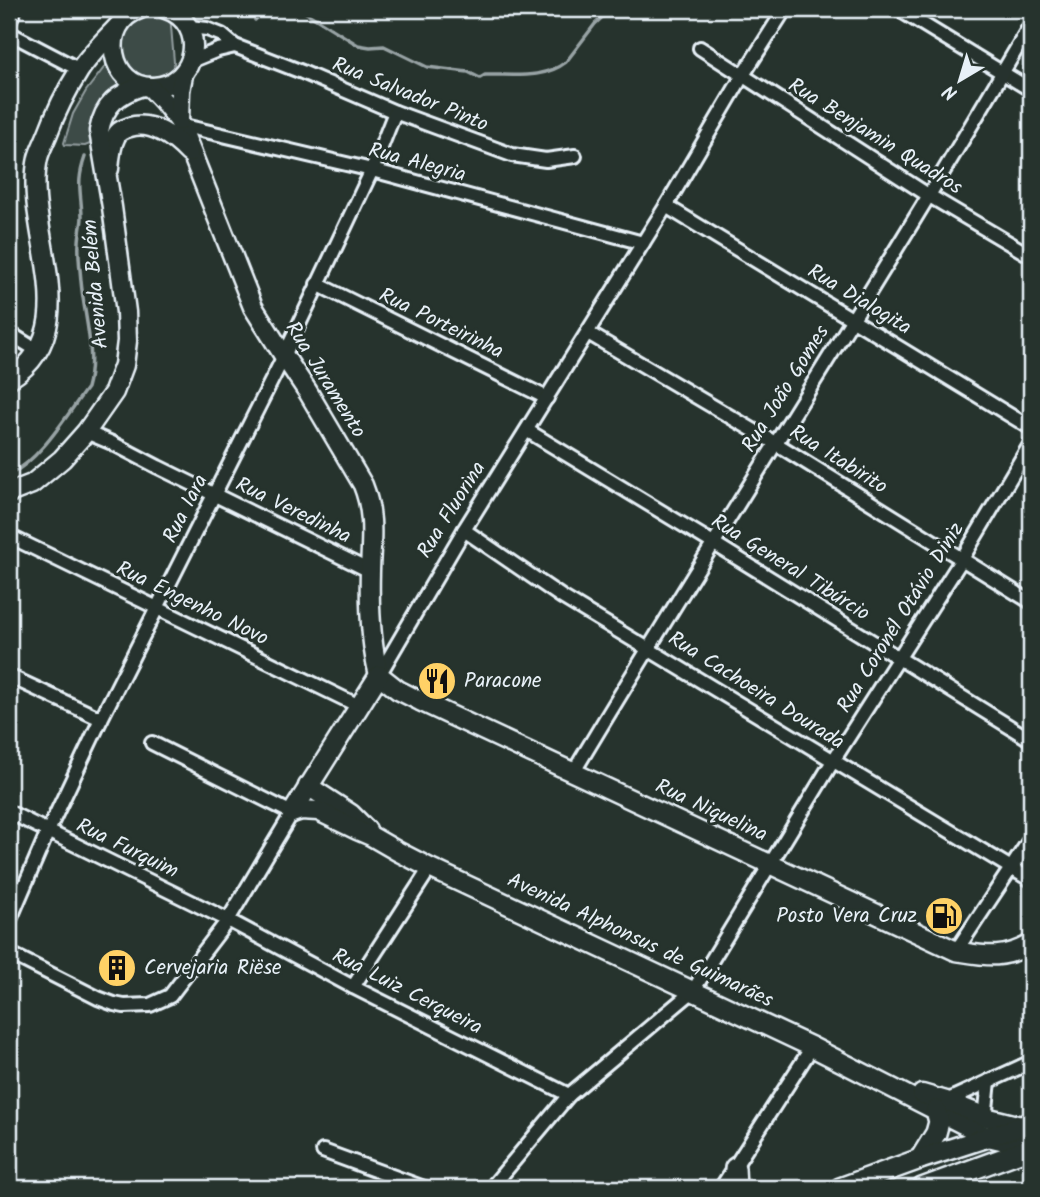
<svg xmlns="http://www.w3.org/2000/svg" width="1040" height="1197" viewBox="0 0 1040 1197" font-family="Kalam,sans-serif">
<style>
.green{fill:#3e4b47;stroke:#939ea0;stroke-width:2}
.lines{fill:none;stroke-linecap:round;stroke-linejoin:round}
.stream{stroke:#98a3a5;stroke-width:3.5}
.street-casing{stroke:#e8f1f8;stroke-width:18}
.secondary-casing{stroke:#e8f1f8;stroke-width:23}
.primary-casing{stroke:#e8f1f8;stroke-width:24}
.street{stroke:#26332d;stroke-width:12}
.secondary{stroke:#26332d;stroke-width:18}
.primary{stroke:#26332d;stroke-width:19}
.labels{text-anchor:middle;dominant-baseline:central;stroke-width:6;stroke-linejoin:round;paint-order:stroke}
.street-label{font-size:21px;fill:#e8f1f8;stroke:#26332d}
.poi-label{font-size:21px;fill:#e8f1f8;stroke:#26332d;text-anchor:start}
</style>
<rect width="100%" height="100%" fill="#26332d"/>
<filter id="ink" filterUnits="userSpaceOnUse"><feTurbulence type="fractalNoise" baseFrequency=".0143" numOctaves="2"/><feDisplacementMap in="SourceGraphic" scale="14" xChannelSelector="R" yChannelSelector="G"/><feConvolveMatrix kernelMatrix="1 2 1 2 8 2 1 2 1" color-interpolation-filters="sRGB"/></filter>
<g filter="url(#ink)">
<!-- green -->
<g class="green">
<polygon points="148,10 170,14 175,74 153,83 122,66 121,30"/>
<polygon points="110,60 125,82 95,142 85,146 65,145 64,143 73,114 86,91"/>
</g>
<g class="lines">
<!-- stream -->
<g class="stream">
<path d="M300 9 358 45 370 47 384 46 427 67 468 72 480 78 485 75C512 74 543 80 566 62L595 24 611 9"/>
<polyline points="255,20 265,9"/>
<path d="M9 475C41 459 66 416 87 388 97 353 84 317 81 281 80 268 78 255 79 243 79 234 82 225 82 216 81 190 76 183 85 157"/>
</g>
<defs>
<g id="street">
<polyline points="898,9 1031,90"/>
<polyline points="9,22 15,9"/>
<polyline points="189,27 207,29 222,35 235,46 302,72 395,112 512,155 546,160 575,156"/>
<polyline points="9,33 80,70"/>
<polyline points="700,48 928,195 1031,256"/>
<polyline points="191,61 218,50 235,46"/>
<polyline points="180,125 372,170 643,243"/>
<polyline points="666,206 1031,428"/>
<polyline points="317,284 547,398"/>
<polyline points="9,333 38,351"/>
<polyline points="588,333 775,443 1031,602"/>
<polyline points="528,431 713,543 1031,740"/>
<polyline points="86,432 112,443 158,467 370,571"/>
<polyline points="464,530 562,597 1031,880"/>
<polyline points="9,536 359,706"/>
<polyline points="379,675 464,530 666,206 743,75 785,9"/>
<polyline points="9,676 101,719"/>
<path d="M573 773C723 522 884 277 1031 24"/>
<polyline points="9,812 228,920 353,987 569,1095"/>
<polyline points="9,922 48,831 101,719 284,356 372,170 395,112"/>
<polyline points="956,951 1031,838"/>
<polyline points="9,953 98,998 114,1004 124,1006 150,1005 170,996 228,920 292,813 152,743"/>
<polyline points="353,987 430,868"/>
<polyline points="946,1101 1031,1062"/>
<polyline points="989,1118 986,1109 989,1081"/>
<polyline points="323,1151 424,1188"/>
<polyline points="491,1188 569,1095 693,991 833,761 962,559 1031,443"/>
<polyline points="721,1188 812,1047"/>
</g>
<g id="secondary">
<path d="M140 9C97 23 110 89 153 87 199 85 208 23 166 9"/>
<path d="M150 87 164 102 179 121 253 307 284 356 308 392 363 485C375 515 371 540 370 571 369 606 370 641 379 675"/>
<polyline points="179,121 180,91 183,75"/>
<path d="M109 169C110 158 111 145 116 136 119 130 124 129 130 127 151 120 175 138 189 153"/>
<path d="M9 379C90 329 22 230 38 158 40 150 45 141 48 133 56 111 67 90 79 71 90 54 105 40 118 26"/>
<path d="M9 493 32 484 62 459 86 432 114 392 124 365 127 341 126 312 112 207 99 131C104 104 118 94 142 86"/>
<path d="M379 675 398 690 420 701 956 951C987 956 1002 960 1031 944"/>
<polyline points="308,786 351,814 367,830"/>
<polyline points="292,813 301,810 318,811 357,830 371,836 397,851 430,868 812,1047 988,1137 1009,1142 1031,1143"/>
<polyline points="292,813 379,675"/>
<polyline points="922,1094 946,1101 989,1118 1021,1126"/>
</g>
<g id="primary">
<polyline points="920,1159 936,1133 939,1122 936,1110"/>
<polyline points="735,1168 736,1188"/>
<polyline points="840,1188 920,1159 1031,1123"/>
<polyline points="922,1188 1031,1148"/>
</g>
</defs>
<!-- street casing -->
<use href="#street" class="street-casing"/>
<!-- secondary casing -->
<use href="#secondary" class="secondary-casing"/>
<!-- primary casing -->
<use href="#primary" class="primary-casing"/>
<!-- street -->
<use href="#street" class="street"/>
<!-- secondary -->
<use href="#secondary" class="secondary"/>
<!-- primary -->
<use href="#primary" class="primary"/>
</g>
</g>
<!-- icons -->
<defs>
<symbol id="restaurant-disc" viewBox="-11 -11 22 22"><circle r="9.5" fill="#ffd166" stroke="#26332d"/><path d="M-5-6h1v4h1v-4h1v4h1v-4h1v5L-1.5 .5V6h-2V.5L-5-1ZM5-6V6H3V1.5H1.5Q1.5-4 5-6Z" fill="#111"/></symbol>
<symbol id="fuel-disc" viewBox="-11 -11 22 22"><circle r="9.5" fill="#ffd166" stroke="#26332d"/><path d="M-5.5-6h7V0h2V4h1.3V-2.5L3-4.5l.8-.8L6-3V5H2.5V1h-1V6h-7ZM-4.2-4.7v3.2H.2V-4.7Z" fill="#111"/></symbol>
<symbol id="building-disc" viewBox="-11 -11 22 22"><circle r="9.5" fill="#ffd166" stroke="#26332d"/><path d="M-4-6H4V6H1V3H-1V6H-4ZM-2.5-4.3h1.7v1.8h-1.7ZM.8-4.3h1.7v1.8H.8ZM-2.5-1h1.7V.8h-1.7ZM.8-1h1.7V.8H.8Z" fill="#111"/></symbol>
</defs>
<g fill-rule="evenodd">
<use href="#restaurant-disc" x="415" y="659" width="44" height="44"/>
<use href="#fuel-disc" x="922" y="894" width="44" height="44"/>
<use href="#building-disc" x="95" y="946" width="44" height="44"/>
</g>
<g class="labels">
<!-- street labels -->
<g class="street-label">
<text transform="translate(410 95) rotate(22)">Rua Salvador Pinto</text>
<text transform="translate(875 137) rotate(32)">Rua Benjamin Quadros</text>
<text transform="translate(417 163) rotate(15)">Rua Alegria</text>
<text transform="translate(96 284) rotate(-95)">Avenida Belém</text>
<text transform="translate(859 300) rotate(31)">Rua Dialogita</text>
<text transform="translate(441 324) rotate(26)">Rua Porteirinha</text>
<text transform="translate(325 380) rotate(58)">Rua Juramento</text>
<text transform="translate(786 389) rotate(-58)">Rua João Gomes</text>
<text transform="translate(838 460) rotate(32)">Rua Itabirito</text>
<text transform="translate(186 509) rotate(-63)">Rua Iara</text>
<text transform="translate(452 510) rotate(-58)">Rua Fluorina</text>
<text transform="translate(293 511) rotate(26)">Rua Veredinha</text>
<text transform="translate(790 568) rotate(32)">Rua General Tibúrcio</text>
<text transform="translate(192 604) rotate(26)">Rua Engenho Novo</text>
<text transform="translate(901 618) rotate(-58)">Rua Coronél Otávio Diniz</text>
<text transform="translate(756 691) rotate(32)">Rua Cachoeira Dourada</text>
<text transform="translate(711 811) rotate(25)">Rua Niquelina</text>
<text transform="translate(127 849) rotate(26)">Rua Furquim</text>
<text transform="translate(640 941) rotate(25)">Avenida Alphonsus de Guimarães</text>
<text transform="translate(407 992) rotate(27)">Rua Luiz Cerqueira</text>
</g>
<!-- poi labels -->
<g class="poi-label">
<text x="464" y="681">Paracone</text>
<text x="917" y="916" text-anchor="end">Posto Vera Cruz</text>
<text x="144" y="968">Cervejaria Riëse</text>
</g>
</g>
<!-- margin -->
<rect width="1040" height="1197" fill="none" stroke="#26332d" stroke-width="35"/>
<rect x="18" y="18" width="1005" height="1162" fill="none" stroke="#e8f1f8" stroke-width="2.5" filter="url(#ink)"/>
<!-- north arrow -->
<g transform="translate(960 80) rotate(218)" stroke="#26332d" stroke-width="5" paint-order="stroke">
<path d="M0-5L12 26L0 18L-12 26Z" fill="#e8f1f8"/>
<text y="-10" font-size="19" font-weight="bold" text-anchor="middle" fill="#e8f1f8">N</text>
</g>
</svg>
